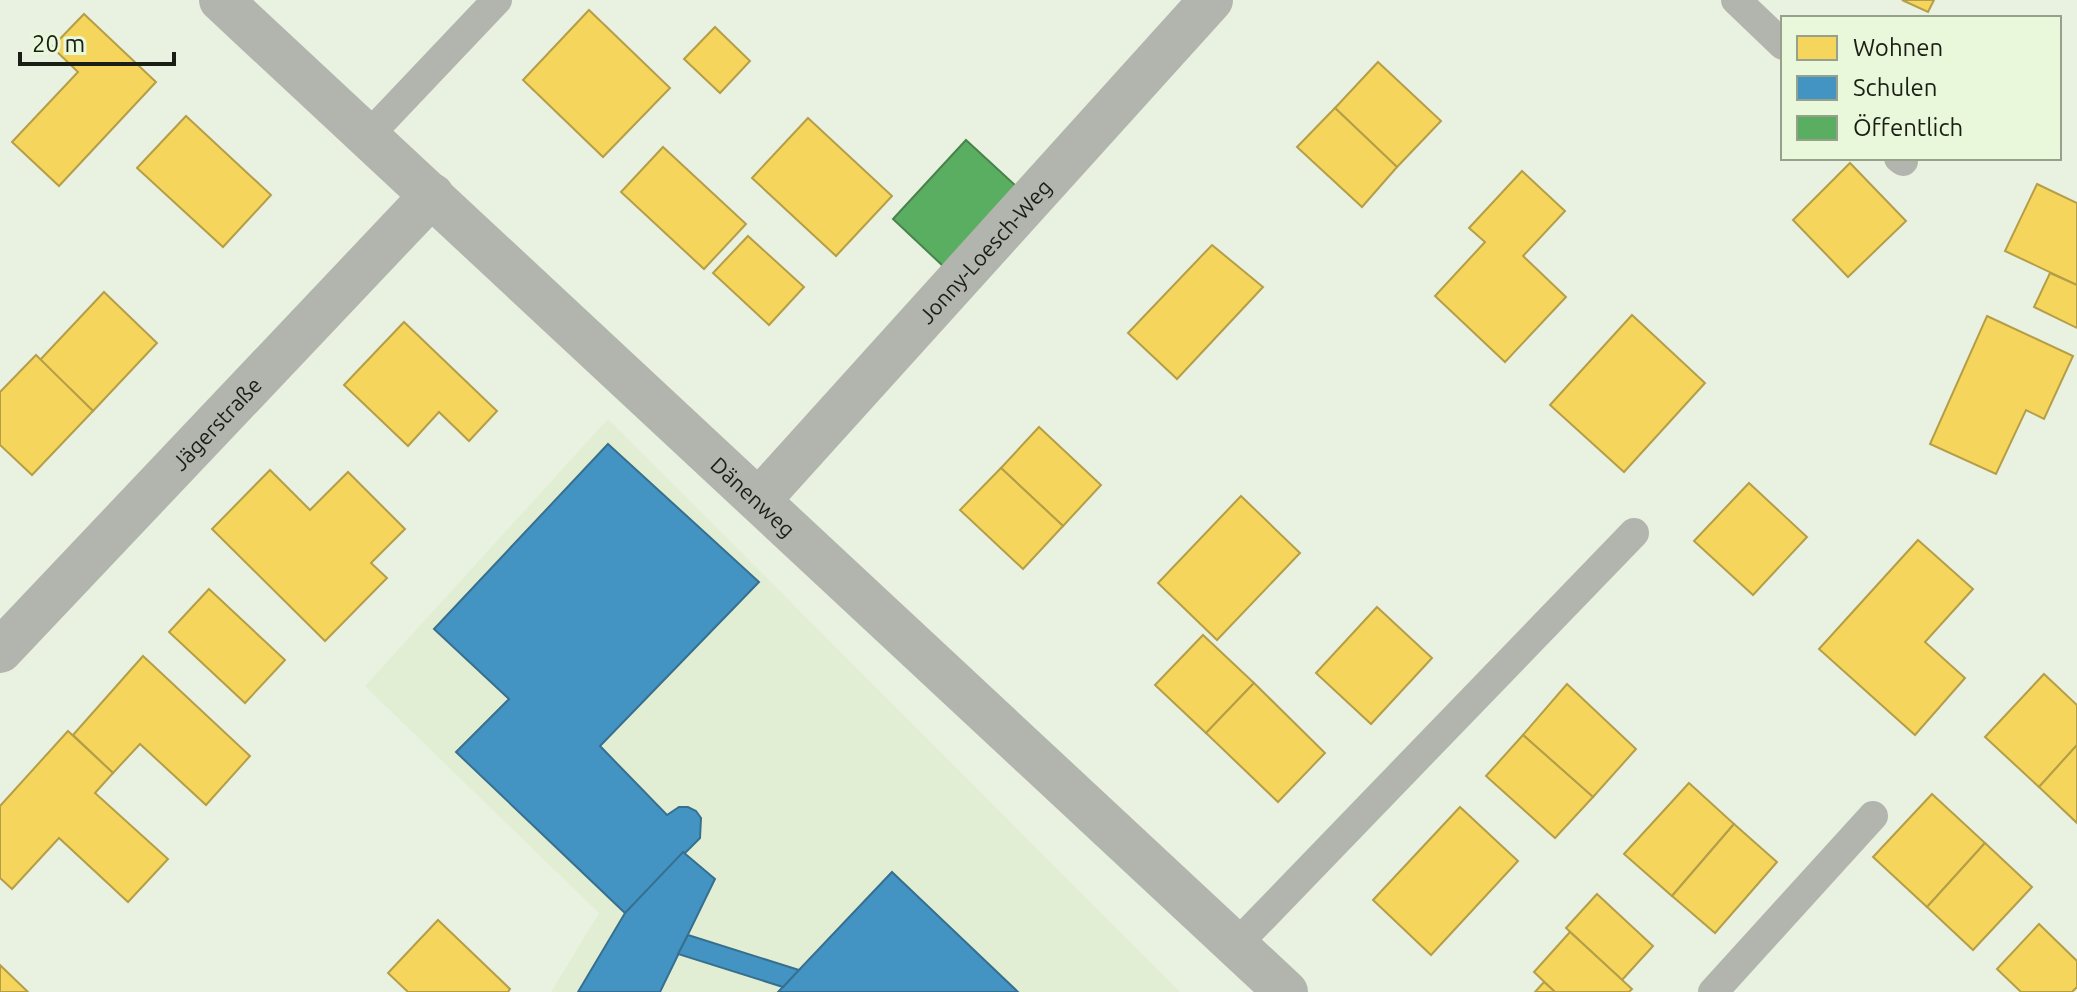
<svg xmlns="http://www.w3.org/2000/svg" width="2077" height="992" viewBox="0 0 2077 992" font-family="Ubuntu,sans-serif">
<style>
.built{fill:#e1eed3}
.homes{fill:#f6d55c;stroke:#b49e47;stroke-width:2}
.schools{fill:#4393c3;stroke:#37708f;stroke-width:2}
.public{fill:#5aae61;stroke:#47834a;stroke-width:2}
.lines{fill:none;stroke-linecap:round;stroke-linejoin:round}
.service{stroke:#b2b5ae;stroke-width:30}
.minor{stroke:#b2b5ae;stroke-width:44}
.tertiary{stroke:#b2b5ae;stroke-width:44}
.labels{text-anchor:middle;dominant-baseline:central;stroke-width:8;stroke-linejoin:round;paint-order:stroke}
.street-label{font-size:22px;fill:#1a1f15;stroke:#e9f7db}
</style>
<rect width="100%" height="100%" fill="#e9f1e1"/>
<!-- built -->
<polygon class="built" points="608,419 1180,992 551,992 599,913 365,686"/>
<!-- homes -->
<g class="homes">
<polygon points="1902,0 1934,0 1928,12"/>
<polygon points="589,10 670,88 603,157 523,80"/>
<polygon points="84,14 156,82 59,186 12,142 78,72 52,47"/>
<polygon points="715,27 750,61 720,93 684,59"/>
<polygon points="1378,62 1441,121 1397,167 1335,108"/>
<polygon points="1335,108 1397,167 1362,207 1297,147"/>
<polygon points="186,116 271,195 223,247 137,168"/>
<polygon points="808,118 892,196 836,256 752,178"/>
<polygon points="663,147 746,224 704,269 621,192"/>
<polygon points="1850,163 1906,221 1848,277 1793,220"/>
<polygon points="1522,171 1565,211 1523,256 1566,297 1505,362 1435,296 1485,242 1469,228"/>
<polygon points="2037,184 2077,203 2077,285 2005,251"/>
<polygon points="748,236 804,287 769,325 713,273"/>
<polygon points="1212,245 1263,287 1177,379 1128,333"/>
<polygon points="2050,273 2077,285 2077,328 2034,307"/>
<polygon points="104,292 157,343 93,411 40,360"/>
<polygon points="1632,315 1705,383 1624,472 1550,405"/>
<polygon points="1987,316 2073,356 2044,419 2026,410 1996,474 1930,444"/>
<polygon points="404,322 497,411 469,441 439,412 408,446 344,385"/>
<polygon points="36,355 93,411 32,475 0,445 0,392"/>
<polygon points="1039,427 1101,485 1063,526 1001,468"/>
<polygon points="1001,468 1063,526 1023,569 960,510"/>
<polygon points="270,470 310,510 348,472 405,529 371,563 387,578 325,641 212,529"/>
<polygon points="1749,483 1807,537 1753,595 1694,541"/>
<polygon points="1241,496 1300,553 1217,640 1158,583"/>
<polygon points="1918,540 1973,589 1925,642 1965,678 1915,735 1819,649"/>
<polygon points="209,589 285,660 245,703 169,632"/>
<polygon points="1377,607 1432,658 1371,724 1316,673"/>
<polygon points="1203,635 1254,683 1206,733 1155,685"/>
<polygon points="143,656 250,756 206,805 140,744 113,773 73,735"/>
<polygon points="2044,674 2077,705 2077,745 2039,787 1985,737"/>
<polygon points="1254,683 1325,753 1278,802 1206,733"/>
<polygon points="1567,684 1636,749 1593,797 1523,735"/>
<polygon points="68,731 113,773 95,793 168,859 128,902 59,838 12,889 0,878 0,806"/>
<polygon points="1523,735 1593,797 1555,838 1486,776"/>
<polygon points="2077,745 2077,823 2039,787"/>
<polygon points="1689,783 1734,824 1672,896 1624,854"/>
<polygon points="1932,794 1985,843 1927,907 1873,857"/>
<polygon points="1460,807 1518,861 1431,955 1373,900"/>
<polygon points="1734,824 1777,862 1715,933 1672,896"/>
<polygon points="1985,843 2032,887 1973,950 1927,907"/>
<polygon points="1597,894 1653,946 1622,980 1566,928"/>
<polygon points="438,920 510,989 508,992 408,992 388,973"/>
<polygon points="2039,924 2077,961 2077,987 2072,992 2021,992 1997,969"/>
<polygon points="1570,932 1632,989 1629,992 1555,992 1534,972"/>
<polygon points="0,965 28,992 0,992"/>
<polygon points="1544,982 1555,992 1535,992"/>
</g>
<!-- schools -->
<g class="schools">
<polygon points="608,444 759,582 600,746 667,815 679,807 688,807 696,811 701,818 700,838 625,913 456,752 509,699 434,629"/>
<polygon points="683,852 715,879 660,992 578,992 625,913"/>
<polygon points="892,872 1018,992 778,992"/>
<polygon points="688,935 799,970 783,987 678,954"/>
</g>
<!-- public -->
<polygon class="public" points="966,140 1016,186 943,266 893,219"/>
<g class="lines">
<!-- service -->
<g class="service">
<polyline points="1736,0 1783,45"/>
<polyline points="368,136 497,0"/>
<polyline points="1899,158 1903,161"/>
<polyline points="1236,945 1634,533"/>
<polyline points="1713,992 1873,816"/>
</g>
<!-- minor -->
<g class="minor">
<path id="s1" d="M759 500 1211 0"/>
<path id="s2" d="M0 651 432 195"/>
</g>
<!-- tertiary -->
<path class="tertiary" id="s3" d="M221 0 1286 992"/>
</g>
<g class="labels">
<!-- street labels -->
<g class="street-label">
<text stroke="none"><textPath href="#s1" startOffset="336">Jonny-Loesch-Weg</textPath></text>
<text stroke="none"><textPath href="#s2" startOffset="314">Jägerstraße</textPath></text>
<text stroke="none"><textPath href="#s3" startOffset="728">Dänenweg</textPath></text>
</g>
</g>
<!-- legend -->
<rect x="1781" y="16" width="280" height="144" fill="#e9f7db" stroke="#96a18c" stroke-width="2"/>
<rect x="1797" y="36" width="40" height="24" fill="#f6d55c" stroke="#96a18c" stroke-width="2"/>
<text x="1853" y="56" font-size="24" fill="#1a1f15">Wohnen</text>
<rect x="1797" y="76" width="40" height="24" fill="#4393c3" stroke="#96a18c" stroke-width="2"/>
<text x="1853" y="96" font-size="24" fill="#1a1f15">Schulen</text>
<rect x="1797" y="116" width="40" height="24" fill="#5aae61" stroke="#96a18c" stroke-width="2"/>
<text x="1853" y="136" font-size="24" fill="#1a1f15">Öffentlich</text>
<!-- scale -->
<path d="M20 52v12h154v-12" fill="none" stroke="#1a1f15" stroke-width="4"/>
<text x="32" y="52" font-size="24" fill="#1a1f15" stroke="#e9f7db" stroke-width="6" paint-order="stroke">20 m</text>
</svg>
